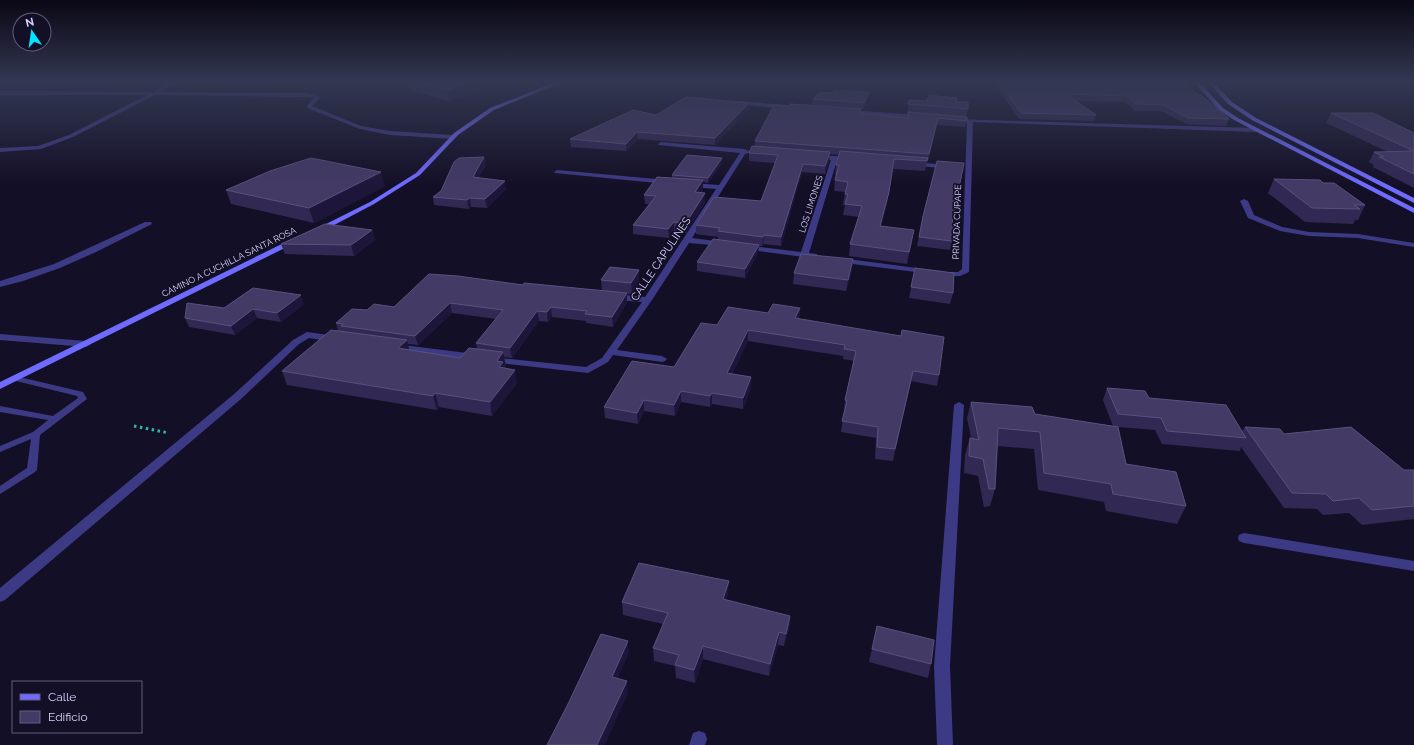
<svg xmlns="http://www.w3.org/2000/svg" width="1414" height="745" viewBox="0 0 1414 745" font-family="Raleway,sans-serif">
<style>
.lines{fill:none;stroke-linecap:round;stroke-linejoin:round}
.path{stroke:#2fb8b0;stroke-width:3;stroke-dasharray:2.5 3.5;stroke-linecap:butt}
.lane{fill:#3d3a85;fill-rule:evenodd}
.street{fill:#3d3a85;fill-rule:evenodd}
.secondary{fill:#6f6bff;fill-rule:evenodd}
.wall{fill:#312854;fill-rule:evenodd}
.shaded-wall{fill:#1d163a}
.building{fill:#433a66;stroke:#5a527e}
.labels{text-anchor:middle;dominant-baseline:central;stroke-width:3.5;stroke-linejoin:round;paint-order:stroke}
.far-street-label{font-size:9px;fill:#d9d4ff;stroke:#130f26}
.street-label{font-size:11px;fill:#d9d4ff;stroke:#130f26}
</style>
<rect width="100%" height="100%" fill="#130f26"/>
<g class="lines">
<!-- path -->
<polyline class="path" points="134,426 169,433"/>
<!-- lane -->
<polygon class="lane" points="12,376 15,376 83,392 87,399 40,435 37,470 35,472 0,494 0,486 27,468 31,439 0,452 0,446 33,432 48,420 0,412 0,406 53,416 78,398 77,396 12,380 11,378"/>
<!-- street -->
<g class="street">
<polygon points="171,82 176,82 160,92 307,93 321,97 312,106 361,126 390,131 453,135 456,137 453,139 390,135 360,129 307,108 307,106 314,98 307,97 155,95 73,137 41,149 0,152 0,148 38,146 69,135 147,95 0,95 0,91 153,92"/>
<polygon points="738,101 787,105 790,107 787,109 736,104 736,102"/>
<polygon points="848,110 920,115 923,117 920,119 846,113 845,112"/>
<polygon points="952,119 1256,128 1259,130 1256,132 973,122 969,272 960,276 947,276 837,262 836,260 840,258 947,272 958,272 962,269 967,122 954,122 951,120"/>
<polygon points="661,142 744,149 752,152 745,154 692,238 723,242 727,244 723,246 689,243 652,300 617,350 662,356 667,359 665,361 662,362 613,355 608,362 588,373 489,362 487,360 489,358 492,357 586,367 602,358 642,302 614,300 610,297 614,294 645,297 716,189 691,187 688,185 691,183 719,185 740,153 659,145 658,144"/>
<polygon points="817,155 851,157 854,159 851,161 837,160 809,253 817,254 817,258 804,257 742,249 742,245 745,245 801,252 831,160 815,158 815,156"/>
<polygon points="914,162 948,165 951,167 948,169 912,165 911,164"/>
<polygon points="557,170 667,180 670,182 667,184 555,173 554,172"/>
<polygon points="1244,199 1248,201 1254,215 1282,227 1309,232 1358,234 1414,243 1414,247 1358,238 1309,236 1280,231 1248,218 1240,201"/>
<polygon points="145,222 151,222 152,224 96,252 60,268 23,281 0,287 0,281 54,264"/>
<polygon points="307,332 336,336 341,339 336,342 309,338 299,344 241,399 5,600 0,602 0,588 233,395 293,340"/>
<polygon points="0,334 86,341 91,344 86,347 0,340"/>
<polygon points="395,344 475,354 480,357 475,360 392,349 390,347 392,345"/>
<polygon points="959,402 964,405 950,666 953,745 937,745 934,666 954,405"/>
<polygon points="1244,533 1414,561 1414,571 1244,543 1239,541 1238,538 1239,535"/>
<polygon points="699,731 705,733 707,739 705,745 689,745 693,733"/>
</g>
<!-- secondary -->
<g class="secondary">
<polygon points="556,82 562,82 494,110 458,135 420,175 374,204 321,232 318,232 314,230 370,202 416,173 454,133 490,108"/>
<polygon points="1194,82 1199,82 1223,108 1238,118 1414,208 1414,213 1234,120 1219,110"/>
<polygon points="1208,82 1213,82 1232,102 1256,118 1414,198 1414,203 1252,120 1228,104"/>
<polygon points="292,239 298,239 299,241 0,389 0,382"/>
</g>
</g>
<!-- wall -->
<g class="wall">
<polygon points="409,82 504,82 449,101 411,91"/>
<polygon points="993,82 1184,82 1198,95 1229,119 1226,126 1186,124 1161,111 1135,111 1125,102 1076,101 1096,115 1094,121 1019,119"/>
<polygon points="869,92 868,98 863,109 861,109 861,113 907,118 909,100 956,102 968,109 966,117 967,121 965,127 937,125 928,161 927,161 925,171 893,169 887,203 881,226 912,242 907,264 849,256 850,244 859,217 843,215 845,205 843,205 845,192 834,191 835,180 836,175 835,175 836,165 839,155 830,154 829,160 825,174 802,172 781,246 763,244 762,246 759,246 758,253 745,278 697,271 697,262 718,239 718,237 696,234 696,225 761,201 775,163 749,161 749,153 755,146 755,141 789,106 812,105 813,99 833,93"/>
<polygon points="749,109 715,145 638,139 626,151 571,147 570,139 656,115"/>
<polygon points="1331,113 1414,133 1414,188 1373,167 1374,165 1369,162 1374,152 1388,152 1326,123"/>
<polygon points="484,157 486,165 478,178 506,189 487,208 471,207 469,209 434,205 433,197"/>
<polygon points="722,158 722,163 708,183 703,182 703,189 701,193 705,202 686,233 674,231 669,238 633,234 633,225 649,204 645,204 644,195 672,178 672,175"/>
<polygon points="1274,179 1323,183 1365,205 1358,220 1355,220 1353,224 1305,222 1268,193"/>
<polygon points="385,186 314,223 231,204 226,190"/>
<polygon points="923,216 952,223 952,241 950,250 917,246"/>
<polygon points="372,230 375,240 354,256 285,254 281,244"/>
<polygon points="853,259 852,270 846,291 793,284 794,273"/>
<polygon points="915,268 953,293 950,304 909,298"/>
<path d="M639 270V281L632 294H627V302L613 327 586 323V321L552 317 548 322 539 321 512 358 504 357 506 366 505 368 517 383 492 416 439 407 437 410 287 385 282 371 338 331 336 323 367 310 394 307 523 285 602 291 601 280ZM452 313 496 319 476 343 477 349 460 358 409 350 408 344 418 345Z"/>
<polygon points="304,304 281,322 257,318 235,335 189,327 185,318 224,308"/>
<polygon points="800,308 799,319 939,375 937,386 911,381 893,461 875,459 876,438 841,432 844,411 845,400 854,361 843,359 843,356 748,341 732,374 751,377 751,388 743,409 712,404 710,407 681,402 675,416 644,411 638,424 605,418 604,407 674,367 717,325 768,313"/>
<polygon points="1107,388 1149,398 1242,431 1245,427 1284,434 1404,470 1414,470 1414,519 1362,525 1349,513 1323,515 1317,509 1284,508 1241,447 1240,451 1162,444 1155,430 1118,427 1126,464 1186,506 1177,524 1106,511 1104,502 1038,490 1034,449 998,446 995,489 990,506 984,507 978,476 964,473 965,455 970,438 971,438 967,418 971,402 1035,414 1113,426 1103,400"/>
<polygon points="728,594 726,600 790,616 789,629 784,646 778,645 769,676 703,659 695,683 676,678 675,666 654,661 653,648 663,624 623,615 622,602"/>
<polygon points="877,626 931,664 928,678 869,662"/>
</g>
<!-- shaded-wall -->
<g class="shaded-wall">
<polygon points="470,82 504,82 449,101 447,90"/>
<polygon points="869,92 868,98 863,109 864,103"/>
<polygon points="749,103 749,109 715,145 715,138"/>
<polygon points="938,118 937,125 928,161 929,154"/>
<polygon points="637,132 638,139 626,151 626,144"/>
<polygon points="830,152 829,160 825,174 825,166"/>
<polygon points="484,157 486,165 474,185 473,177"/>
<polygon points="722,158 722,163 708,183 708,178"/>
<polygon points="894,159 887,203 878,237 880,226"/>
<polygon points="803,164 802,172 781,246 781,237"/>
<polygon points="381,172 385,186 314,223 309,208"/>
<polygon points="703,180 703,189 695,202 695,192"/>
<polygon points="505,181 506,189 487,208 485,199"/>
<polygon points="705,193 705,202 686,233 686,223"/>
<polygon points="470,198 471,207 469,209 467,200"/>
<polygon points="674,222 674,231 669,238 668,229"/>
<polygon points="372,230 375,240 354,256 351,245"/>
<polygon points="914,230 912,242 907,264 909,252"/>
<polygon points="764,235 763,244 762,246 763,237"/>
<polygon points="759,245 758,253 745,278 745,269"/>
<polygon points="853,259 852,270 846,291 848,280"/>
<polygon points="639,270 639,281 632,294 631,283"/>
<polygon points="627,293 627,302 613,327 612,317"/>
<polygon points="301,295 304,304 281,322 277,313"/>
<polygon points="450,303 452,313 418,345 415,336"/>
<polygon points="551,307 552,317 548,322 547,312"/>
<polygon points="800,308 799,318 794,329 795,318"/>
<polygon points="253,309 257,318 235,335 231,326"/>
<polygon points="537,311 539,321 512,358 510,348"/>
<polygon points="748,330 748,341 727,384 727,373"/>
<polygon points="407,340 410,353 398,348"/>
<polygon points="503,352 506,366 505,367 506,375 500,374 497,361"/>
<polygon points="515,370 517,383 492,416 490,402"/>
<polygon points="913,371 911,381 893,461 895,449"/>
<polygon points="751,377 751,388 743,409 743,398"/>
<polygon points="681,391 681,402 675,416 674,405"/>
<polygon points="435,393 439,407 437,410 433,396"/>
<polygon points="712,393 712,404 710,407 710,396"/>
<polygon points="644,400 644,411 638,424 637,413"/>
<polygon points="729,581 728,594 723,612 723,599"/>
<polygon points="790,616 789,629 784,646 786,634"/>
<polygon points="779,632 778,645 769,676 770,664"/>
<polygon points="628,641 629,653 613,689 612,677"/>
<polygon points="703,646 703,659 695,683 694,670"/>
<polygon points="627,681 628,693 605,745 597,745"/>
</g>
<!-- building -->
<g class="building">
<polygon points="414,82 470,82 447,90"/>
<polygon points="999,82 1184,82 1198,95 1201,95 1229,119 1188,118 1163,105 1136,104 1127,96 1066,94 1096,115 1021,113"/>
<polygon points="834,90 869,92 864,103 813,99 820,92 833,93"/>
<polygon points="929,95 957,98 956,102 968,102 968,109 908,104 909,100 927,101"/>
<polygon points="686,97 749,103 715,138 637,132 626,144 570,139 633,110 656,115"/>
<polygon points="790,104 808,105 861,109 859,113 908,118 908,112 967,117 967,121 938,118 929,154 755,141 774,105 789,106"/>
<polygon points="1331,113 1373,113 1414,133 1414,151"/>
<polygon points="752,146 830,152 825,166 803,164 781,237 764,235 763,237 718,231 720,228 696,225 714,197 761,201 778,155 749,153"/>
<polygon points="840,151 928,158 927,161 894,159 889,192 880,226 914,230 909,252 850,244 862,206 845,204 848,194 845,194 848,182 835,180 839,165 836,165"/>
<polygon points="1414,151 1414,174 1379,157 1384,157 1374,152"/>
<polygon points="687,155 722,158 708,178 672,175"/>
<polygon points="484,157 473,177 505,181 485,199 470,198 467,200 433,197 441,191 454,162 459,158"/>
<polygon points="311,158 381,172 309,208 226,190 270,171"/>
<polygon points="937,161 964,163 952,223 955,224 952,241 919,237 923,216"/>
<polygon points="657,177 703,180 695,192 705,193 686,223 674,222 668,229 633,225 656,196 644,195"/>
<polygon points="1274,179 1320,180 1323,183 1334,183 1365,205 1354,205 1360,209 1312,208"/>
<polygon points="325,224 372,230 351,245 281,244"/>
<polygon points="713,239 759,245 745,269 697,262"/>
<polygon points="801,254 853,259 848,280 794,273"/>
<polygon points="610,267 639,270 631,283 601,280"/>
<polygon points="915,268 954,273 953,293 911,287"/>
<polygon points="429,274 458,276 523,285 524,283 627,293 612,317 585,314 587,311 551,307 547,312 537,311 510,348 476,343 503,310 450,303 415,336 341,326 343,324 336,323 352,309 367,310 374,304 394,307"/>
<polygon points="253,288 301,295 277,313 253,309 231,326 185,318 187,303 224,308"/>
<polygon points="773,304 800,308 795,318 901,336 902,330 944,337 939,375 913,371 895,449 877,447 878,427 842,421 847,401 845,400 856,351 844,349 845,345 748,330 727,373 751,377 743,398 712,393 710,396 681,391 674,405 644,400 637,413 604,407 632,361 674,367 701,323 717,325 728,307 768,313"/>
<polygon points="331,330 407,340 398,348 460,358 469,348 503,352 497,361 503,362 499,367 515,370 490,402 435,393 433,396 282,371"/>
<polygon points="1107,388 1145,391 1149,398 1226,405 1246,438 1167,431 1161,418 1118,414"/>
<polygon points="971,402 1032,407 1035,414 1118,427 1126,464 1176,472 1186,506 1113,494 1111,484 1044,473 1040,432 998,428 995,489 989,489 983,459 969,456 970,438 979,440"/>
<polygon points="1245,427 1280,429 1284,434 1351,427 1404,470 1414,470 1414,506 1372,510 1359,498 1333,501 1326,494 1292,493"/>
<polygon points="639,563 729,581 723,599 790,616 786,634 779,632 770,664 703,646 694,670 675,665 679,655 653,648 668,613 622,602"/>
<polygon points="877,626 934,640 931,664 872,649"/>
<polygon points="601,634 628,641 612,677 627,681 597,745 547,745 569,702"/>
</g>
<!-- sky -->
<linearGradient id="sky" x2="0" y2="1"><stop stop-color="#0a0815"/><stop offset="0.44" stop-color="#333752"/><stop offset="1" stop-color="#333752" stop-opacity="0"/></linearGradient>
<rect width="1414" height="186" fill="url(#sky)"/>
<g class="labels">
<!-- far-street labels -->
<g class="far-street-label">
<text transform="translate(811 204) rotate(-72)">LOS LIMONES</text>
<text transform="translate(957 222) rotate(-88)">PRIVADA CUPAPE</text>
<text transform="translate(229 262) rotate(-26)">CAMINO A CUCHILLA SANTA ROSA</text>
</g>
<!-- street labels -->
<g class="street-label">
<text transform="translate(661 259) rotate(-56)">CALLE CAPULINES</text>
</g>
</g>
<!-- legend -->
<rect x="12" y="681" width="130" height="52" fill="#130f26" stroke="#625e7d"/>
<rect x="20" y="694" width="20" height="6" fill="#6f6bff" stroke="#625e7d"/>
<text x="48" y="701" font-size="12" fill="#d9d4ff">Calle</text>
<rect x="20" y="711" width="20" height="12" fill="#433a66" stroke="#625e7d"/>
<text x="48" y="721" font-size="12" fill="#d9d4ff">Edificio</text>
<!-- north arrow -->
<g transform="translate(32 32) rotate(347)"><circle r="19" fill="#130f26" stroke="#625e7d"/>
<path d="M0-3L7 15L0 10L-7 15Z" fill="#00e5ff"/>
<text y="-6" font-size="11" font-weight="bold" text-anchor="middle" fill="#d9d4ff">N</text>
</g>
</svg>
